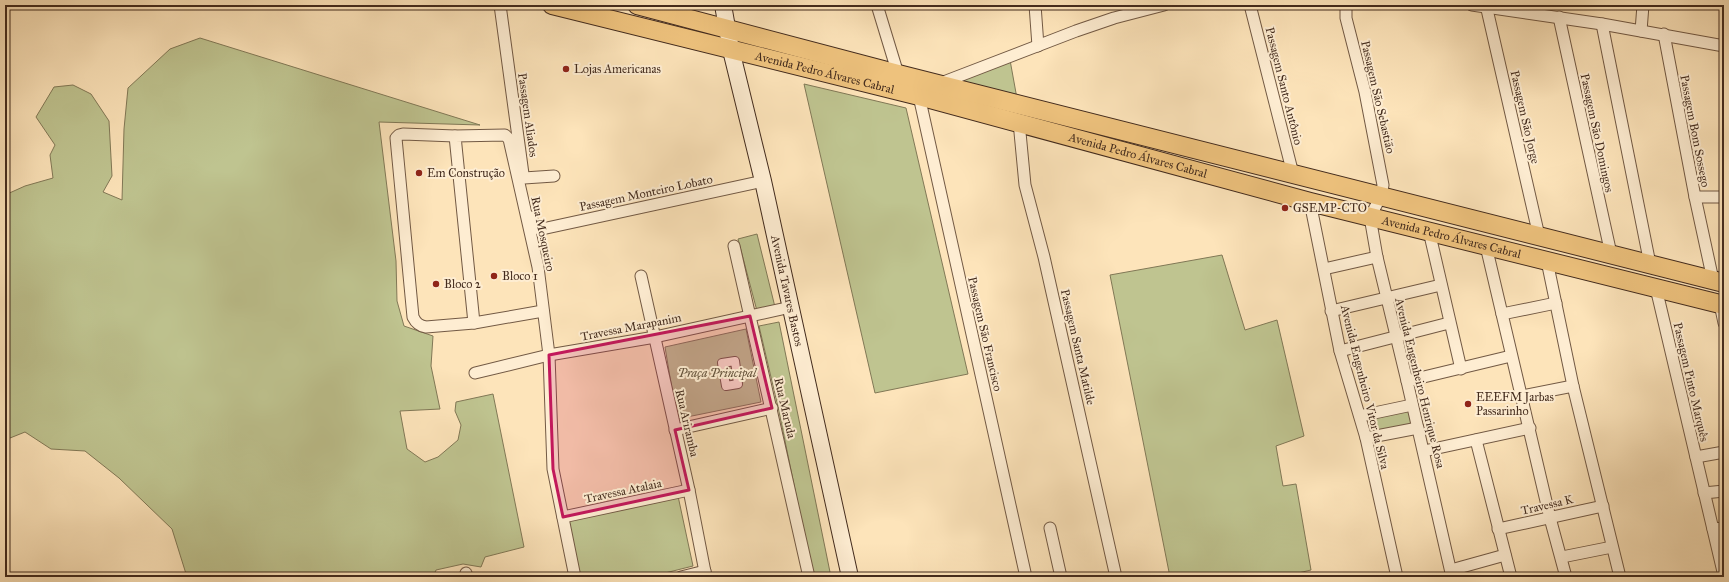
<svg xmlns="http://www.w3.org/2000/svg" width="1729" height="582" viewBox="0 0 1729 582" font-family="'IM FELL Great Primer',serif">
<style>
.green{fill:#bfc490;stroke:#817856}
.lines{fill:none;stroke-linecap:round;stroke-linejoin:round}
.pedestrian-casing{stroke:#725944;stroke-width:10}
.minor-casing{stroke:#725944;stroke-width:13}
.secondary-casing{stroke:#432b1d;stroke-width:18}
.primary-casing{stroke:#432b1d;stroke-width:20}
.pedestrian{stroke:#feedd2;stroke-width:8}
.minor{stroke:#feedd2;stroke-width:11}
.secondary{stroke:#feedd2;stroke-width:16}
.primary{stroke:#eec27d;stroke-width:18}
.marked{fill:#c2185b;fill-opacity:0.2;stroke:#c2185b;stroke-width:3;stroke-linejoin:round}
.poi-dot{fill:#8f2418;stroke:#feedd2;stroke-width:1.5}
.labels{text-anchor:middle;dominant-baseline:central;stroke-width:4;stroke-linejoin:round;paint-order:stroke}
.poi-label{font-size:12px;fill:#432b1d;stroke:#feedd2;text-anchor:start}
.street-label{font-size:12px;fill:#432b1d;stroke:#feedd2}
.park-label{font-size:12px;font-style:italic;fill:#62513a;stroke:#feedd2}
</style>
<rect width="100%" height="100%" fill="#fde4ba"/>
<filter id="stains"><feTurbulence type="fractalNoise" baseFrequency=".005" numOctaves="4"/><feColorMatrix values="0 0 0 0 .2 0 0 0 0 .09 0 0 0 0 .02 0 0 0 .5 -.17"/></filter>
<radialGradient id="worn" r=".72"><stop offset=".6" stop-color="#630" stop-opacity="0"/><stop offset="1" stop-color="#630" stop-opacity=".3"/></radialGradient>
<!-- green -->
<g class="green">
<polygon points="200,38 480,125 379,122 396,261 397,301 404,326 433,336 431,366 440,409 400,411 407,449 425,462 438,457 458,440 461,425 455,411 456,402 493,394 524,547 485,557 481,567 463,564 436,570 433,577 187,577 172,529 119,478 85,451 51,449 25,432 5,440 5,195 25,186 53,178 50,155 55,145 36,117 54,87 73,85 91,94 109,121 112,176 103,192 122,200 124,129 128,88 170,49"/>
<polygon points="1010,60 1018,104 941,83"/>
<polygon points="804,84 906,108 968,374 875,393"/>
<polygon points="757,234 775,307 757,311 738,239"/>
<polygon points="1222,255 1245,330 1277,320 1304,436 1276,446 1283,486 1296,484 1311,570 1281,577 1170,577 1110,275"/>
<polygon points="779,322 831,577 813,577 778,407 759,326"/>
<polygon points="746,329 761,402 677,419 665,347"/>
<polygon points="1409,408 1414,425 1371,433 1367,418"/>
<polygon points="678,496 693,566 649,577 579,577 569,520"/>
</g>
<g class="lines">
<defs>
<polygon id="pedestrian" points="735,361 738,384 726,386 722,363"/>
<g id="minor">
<polyline points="500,5 523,174"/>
<polyline points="877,5 898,74"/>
<polyline points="1035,5 1038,46"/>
<polyline points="1250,5 1293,174"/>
<polyline points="1346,5 1346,18 1365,92 1383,185 1381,196 1370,217 1377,257 1407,381 1452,577"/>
<polyline points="1472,5 1602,24 1724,46"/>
<polyline points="1486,5 1539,236"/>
<polyline points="1559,17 1611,254"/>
<polyline points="1602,24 1650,264"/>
<polyline points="1641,31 1643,5"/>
<polyline points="1664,34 1695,197 1713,280"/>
<polyline points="941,83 1076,31 1114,18 1164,5"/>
<polyline points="919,96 1026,577"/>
<polyline points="1019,122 1025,185 1044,257 1116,577"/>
<path d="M455 136 403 134 399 135 396 138 413 317C416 323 419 326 426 327L474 323 543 311"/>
<polyline points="524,178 554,176"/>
<polyline points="1695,197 1724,197"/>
<polyline points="1310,202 1340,351 1366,438 1397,577"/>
<polyline points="531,217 535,228 542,229 763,181"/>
<polyline points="1429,231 1461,369"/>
<polyline points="734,246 809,577"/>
<polyline points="1486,246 1550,518 1566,577"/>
<polyline points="1547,261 1573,386 1620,577"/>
<polyline points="1324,269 1377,257"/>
<polyline points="641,276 689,490 706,577"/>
<polyline points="1656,288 1724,576"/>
<polyline points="1720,304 1724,323"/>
<polyline points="1331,311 1441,285"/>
<polyline points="1502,314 1556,303"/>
<polyline points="474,323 455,136 505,135 509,139 538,267 549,355 553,469 575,577"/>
<polyline points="1340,351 1449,323"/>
<polyline points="475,373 549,355 655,337 791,307"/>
<polyline points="1407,381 1511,356"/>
<polyline points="1522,396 1573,386"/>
<polyline points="1360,416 1412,405"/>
<polyline points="675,430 772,408"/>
<polyline points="1366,438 1418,428"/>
<polyline points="1476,440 1511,577"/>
<polyline points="1424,451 1530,428"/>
<polyline points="1696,457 1724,452"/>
<polyline points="1704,493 1724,491"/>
<polyline points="563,517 689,490"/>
<polyline points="1050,528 1061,577"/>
<polyline points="1498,529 1603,506"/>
<polyline points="1713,529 1724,528"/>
<polyline points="1562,557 1612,547"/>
<polyline points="1451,570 1505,555"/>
<polyline points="466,573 467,577"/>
<polyline points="681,577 705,571"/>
</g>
<g id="secondary">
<path id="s1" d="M723 5 731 50 763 181 850 577"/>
</g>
<g id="primary">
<path id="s2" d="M552 5 919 96 1310 202 1724 305"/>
<polyline points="637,5 898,74 1724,283"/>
</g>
</defs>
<!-- pedestrian casing -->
<use href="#pedestrian" class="pedestrian-casing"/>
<!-- minor casing -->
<use href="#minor" class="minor-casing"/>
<!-- secondary casing -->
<use href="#secondary" class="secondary-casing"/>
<!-- primary casing -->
<use href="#primary" class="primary-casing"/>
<!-- pedestrian -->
<use href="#pedestrian" class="pedestrian"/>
<!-- minor -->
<use href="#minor" class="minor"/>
<!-- secondary -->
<use href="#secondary" class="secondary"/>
<!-- primary -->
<use href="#primary" class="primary"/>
</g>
<!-- marked area -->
<path class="marked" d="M750 316 772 408 675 430 689 490 563 517 553 469 549 355Z"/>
<!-- markers -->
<g class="poi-dot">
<circle cx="566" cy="69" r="4"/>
<circle cx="419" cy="173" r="4"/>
<circle cx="1285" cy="208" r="4"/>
<circle cx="494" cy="276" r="4"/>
<circle cx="436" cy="284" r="4"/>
<circle cx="1468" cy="404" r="4"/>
</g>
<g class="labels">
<!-- poi labels -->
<g class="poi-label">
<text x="574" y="69">Lojas Americanas</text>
<text x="427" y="173">Em Construção</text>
<text x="1293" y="208">GSEMP-CTO</text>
<text x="502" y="276">Bloco 1</text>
<text x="444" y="284">Bloco 2</text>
<text x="1476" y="397">EEEFM Jarbas<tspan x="1476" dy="14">Passarinho</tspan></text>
</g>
<!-- street labels -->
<g class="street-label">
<text stroke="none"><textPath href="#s2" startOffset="281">Avenida Pedro Álvares Cabral</textPath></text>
<text transform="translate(1284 86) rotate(76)">Passagem Santo Antônio</text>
<text transform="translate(1378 97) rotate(77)">Passagem São Sebastião</text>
<text transform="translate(528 115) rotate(82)">Passagem Aliados</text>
<text transform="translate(1525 117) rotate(77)">Passagem São Jorge</text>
<text transform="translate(1695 131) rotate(79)">Passagem Bom Sossego</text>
<text transform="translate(1597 133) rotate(78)">Passagem São Domingos</text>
<text stroke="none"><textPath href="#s2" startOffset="605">Avenida Pedro Álvares Cabral</textPath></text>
<text transform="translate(646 193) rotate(-12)">Passagem Monteiro Lobato</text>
<text transform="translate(543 234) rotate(78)">Rua Mosqueiro</text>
<text stroke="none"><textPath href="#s2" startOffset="929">Avenida Pedro Álvares Cabral</textPath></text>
<text stroke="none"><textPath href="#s1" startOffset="293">Avenida Tavares Bastos</textPath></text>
<text transform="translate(631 327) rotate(-11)">Travessa Marapanim</text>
<text transform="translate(985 334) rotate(77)">Passagem São Francisco</text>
<text transform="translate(1078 347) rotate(77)">Passagem Santa Matilde</text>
<text transform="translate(1691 382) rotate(77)">Passagem Pinto Marquês</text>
<text transform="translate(1420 383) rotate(76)">Avenida Engenheiro Henrique Rosa</text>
<text transform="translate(1365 387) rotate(76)">Avenida Engenheiro Vitor da Silva</text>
<text transform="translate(785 408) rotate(77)">Rua Maruda</text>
<text transform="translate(687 423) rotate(77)">Rua Ariramba</text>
<text transform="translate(623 491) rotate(-12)">Travessa Atalaia</text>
<text transform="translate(1547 505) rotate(-13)">Travessa K</text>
</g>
<!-- park labels -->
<g class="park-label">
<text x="717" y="373">Praça Principal</text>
</g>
</g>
<!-- margin -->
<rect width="1729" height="582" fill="none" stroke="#fde4ba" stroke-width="20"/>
<rect x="6" y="6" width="1717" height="570" fill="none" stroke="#432b1d" stroke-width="2"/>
<rect x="10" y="10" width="1709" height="562" fill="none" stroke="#432b1d"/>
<rect width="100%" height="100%" filter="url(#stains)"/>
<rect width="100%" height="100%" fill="url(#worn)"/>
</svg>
